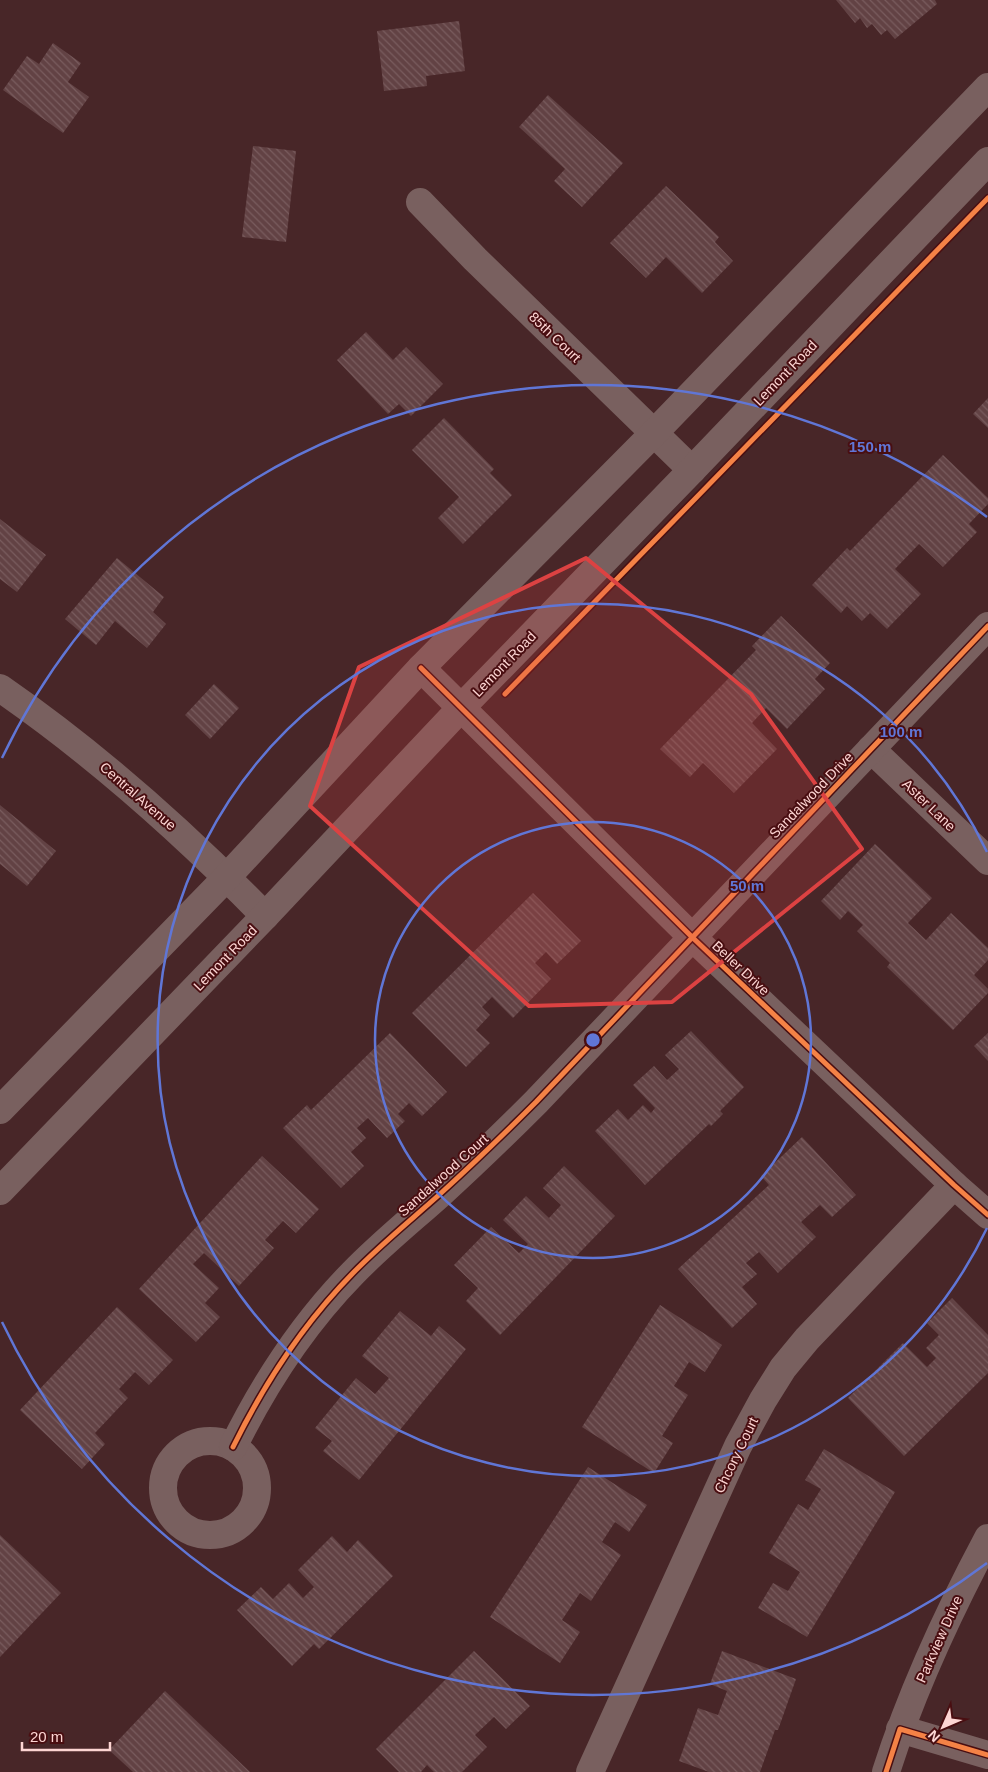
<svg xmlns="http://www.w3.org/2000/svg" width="988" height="1772" viewBox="0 0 988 1772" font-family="Helvetica,sans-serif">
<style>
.building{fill:url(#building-back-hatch)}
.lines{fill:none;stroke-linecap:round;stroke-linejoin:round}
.minor{stroke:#79605f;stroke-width:28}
.secondary{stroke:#79605f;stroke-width:28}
.cycleway-casing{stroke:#490e11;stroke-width:8}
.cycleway{stroke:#f48246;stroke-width:5}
.marked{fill:#dc4242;fill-opacity:0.2;stroke:#dc4242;stroke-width:4;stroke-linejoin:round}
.ring{fill:none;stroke:#6076d6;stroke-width:2.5}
.labels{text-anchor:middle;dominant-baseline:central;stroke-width:4;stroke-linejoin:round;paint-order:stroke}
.street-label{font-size:14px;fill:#fdd5d3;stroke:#490e11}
.centre{fill:#6076d6;stroke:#490e11;stroke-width:2.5}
.ring-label{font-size:15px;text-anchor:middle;font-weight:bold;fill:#6076d6;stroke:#490e11;stroke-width:4;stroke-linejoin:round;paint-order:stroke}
</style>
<defs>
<pattern id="building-back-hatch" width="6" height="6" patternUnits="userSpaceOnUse" patternTransform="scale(1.25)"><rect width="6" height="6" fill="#624244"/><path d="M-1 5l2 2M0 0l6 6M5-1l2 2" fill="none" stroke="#795c5e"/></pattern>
</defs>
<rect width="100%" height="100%" fill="#482628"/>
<!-- building -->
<g class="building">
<polygon points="836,0 935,0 937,4 895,39 887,30 881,35 872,24 867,28 860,18 855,23"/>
<polygon points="459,21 465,71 426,76 427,86 384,91 377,31"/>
<polygon points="53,43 81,63 68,82 89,97 63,133 3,90 27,56 39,64"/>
<polygon points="548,95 623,163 582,207 554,181 565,169 519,127"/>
<polygon points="253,146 296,151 286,242 242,237"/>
<polygon points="666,186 719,237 715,242 733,261 702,293 666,257 646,278 610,243"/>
<polygon points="366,332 393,360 406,347 443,384 411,416 399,404 388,414 337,360"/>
<polygon points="988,398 988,428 973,414"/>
<polygon points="444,418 494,469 490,473 512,495 463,544 438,518 459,497 412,450"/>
<polygon points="943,455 988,498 988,504 969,524 977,532 943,567 919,544 895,569 921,594 887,629 870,613 862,621 847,606 841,613 812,585 847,548 850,551"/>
<polygon points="0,519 46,555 17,592 0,579"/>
<polygon points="117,558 164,597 153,612 166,624 147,648 115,621 96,645 65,619"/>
<polygon points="781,616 830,663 815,679 825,689 787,729 766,708 752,723 777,749 734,793 703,763 690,777 660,749 756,650 752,646"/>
<polygon points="214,684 239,708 210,739 185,715"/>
<polygon points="0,805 56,851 27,886 0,864"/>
<polygon points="875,844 932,898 908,923 926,940 951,913 988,948 988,960 974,975 988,989 988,993 953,1030 887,967 890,963 857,931 863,925 848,911 840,920 821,901"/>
<polygon points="533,893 581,941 557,964 546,952 535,963 551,979 513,1018 492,997 482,1007 490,1015 476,1030 490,1043 466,1067 412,1013"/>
<polygon points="691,1031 744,1087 720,1111 723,1114 711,1126 709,1124 645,1185 595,1131 618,1109 628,1120 643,1105 651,1113 655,1108 633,1085 654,1066 667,1080 679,1069 665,1055"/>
<polygon points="390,1033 447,1092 422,1116 409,1103 398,1114 405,1121 387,1138 368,1118 357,1128 366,1138 351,1152 364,1166 341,1188 283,1128 307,1105 311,1110"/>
<polygon points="988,1033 988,1061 974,1046"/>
<polygon points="802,1137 856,1195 832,1217 820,1205 801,1222 816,1237 778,1273 759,1252 746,1263 757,1274 742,1287 757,1304 732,1328 678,1269 769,1185 761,1176"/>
<polygon points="262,1156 319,1209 296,1233 283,1221 265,1240 274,1248 239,1286 204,1253 193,1264 219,1288 205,1303 220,1317 196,1342 139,1289"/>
<polygon points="564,1166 615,1216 500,1335 466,1301 478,1288 454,1265 491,1227 519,1253 528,1244 503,1220 526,1196 549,1218 561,1205 543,1188"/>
<polygon points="952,1298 988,1335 988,1373 904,1456 848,1398 903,1343 927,1367 936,1358 926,1348 939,1335 927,1323"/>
<polygon points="660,1305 722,1345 705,1372 689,1362 674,1386 688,1395 662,1436 673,1443 654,1473 582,1427"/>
<polygon points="117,1307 173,1360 149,1385 135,1372 119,1389 128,1398 95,1433 105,1444 82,1469 20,1410"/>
<polygon points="400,1311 431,1336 439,1326 466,1349 359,1480 323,1451 332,1441 315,1428 356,1378 375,1394 389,1378 362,1356"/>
<polygon points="824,1449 895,1492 807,1637 758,1608 773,1583 788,1591 800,1572 769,1553 798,1504 808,1510 821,1489 805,1480"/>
<polygon points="588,1467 647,1505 629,1532 615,1522 602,1542 621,1555 591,1601 580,1593 562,1620 580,1632 560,1663 490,1617"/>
<polygon points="0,1535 61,1593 0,1657"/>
<polygon points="332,1536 347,1552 358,1540 393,1576 319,1649 314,1644 292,1666 237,1610 261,1587 273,1599 289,1583 303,1598 314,1587 298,1570"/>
<polygon points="474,1651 530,1706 506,1729 494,1717 475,1735 487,1747 462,1772 434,1772 427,1765 421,1772 399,1772 376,1749"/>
<polygon points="722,1651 796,1679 778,1730 775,1730 760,1772 709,1772 679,1761 698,1708 718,1715 727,1691 710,1684"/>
<polygon points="165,1691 250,1772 133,1772 109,1750"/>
</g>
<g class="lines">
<!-- minor -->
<g class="minor">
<polyline points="420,202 475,259 692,470"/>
<polyline points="421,668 693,938 954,1185 988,1215"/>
<path d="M0 688C97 755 183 832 265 916"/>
<polyline points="871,749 988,861"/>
<circle cx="210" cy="1488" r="47"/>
<path d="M233 1447C264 1384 303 1324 353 1273 380 1245 411 1220 440 1194 473 1164 505 1133 536 1102L988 626"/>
<polyline points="900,1729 988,1755"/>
<polyline points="590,1772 738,1446 763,1400 783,1368 807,1339 954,1185"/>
<path d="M886 1772C912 1690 948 1613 988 1538"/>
</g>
<!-- secondary -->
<g class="secondary">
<polyline points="0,1110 227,877 421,668 654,433 988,87"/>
<polyline points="0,1191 265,916 460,709 692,470 988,161"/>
</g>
<defs>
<g id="cycleway">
<polyline points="421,668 693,938 954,1185 988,1215"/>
<polyline points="505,694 988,198"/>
<path d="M233 1447C264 1384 303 1324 353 1273 380 1245 411 1220 440 1194 473 1164 505 1133 536 1102L988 626"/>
<polyline points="886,1772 900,1729 988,1755"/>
</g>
</defs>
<!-- cycleway casing -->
<use href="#cycleway" class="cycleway-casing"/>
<!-- cycleway -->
<use href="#cycleway" class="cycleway"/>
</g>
<!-- marked area -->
<path class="marked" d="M586 558 751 694 862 849 672 1002 529 1006 310 806 359 667Z"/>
<!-- distance rings -->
<g class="ring">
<circle cx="593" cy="1040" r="218"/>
<path d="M987 1228A436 436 0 1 1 987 852"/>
<path d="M987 1563A655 655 0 0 1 2 1322M2 758A655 655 0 0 1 987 517"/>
</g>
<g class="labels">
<!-- street labels -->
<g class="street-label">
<text transform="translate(555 337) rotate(44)">85th Court</text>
<text transform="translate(785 373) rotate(-46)">Lemont Road</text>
<text transform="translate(504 664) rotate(-46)">Lemont Road</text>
<text transform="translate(811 795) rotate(-46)">Sandalwood Drive</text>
<text transform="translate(138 796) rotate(41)">Central Avenue</text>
<text transform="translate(929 805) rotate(44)">Aster Lane</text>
<text transform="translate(225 958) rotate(-46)">Lemont Road</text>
<text transform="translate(741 968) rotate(43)">Beller Drive</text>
<text transform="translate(443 1175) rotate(-42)">Sandalwood Court</text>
<text transform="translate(736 1455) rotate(-64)">Chcory Court</text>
<text transform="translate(939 1639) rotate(-66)">Parkview Drive</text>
</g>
</g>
<circle cx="593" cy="1040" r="8" class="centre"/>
<g class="ring-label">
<text x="870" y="452">150 m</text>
<text x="901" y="737">100 m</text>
<text x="747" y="891">50 m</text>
</g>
<!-- north arrow -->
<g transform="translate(943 1727) rotate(225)" stroke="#490e11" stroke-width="4" paint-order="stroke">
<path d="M0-4L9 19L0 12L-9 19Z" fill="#fdd5d3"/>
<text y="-8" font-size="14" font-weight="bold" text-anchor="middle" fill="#fdd5d3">N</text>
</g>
<!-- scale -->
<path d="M22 1742v8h88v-8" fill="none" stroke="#fdd5d3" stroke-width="2.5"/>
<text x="30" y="1742" font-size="15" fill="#fdd5d3" stroke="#490e11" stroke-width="4" paint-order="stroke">20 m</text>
</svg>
